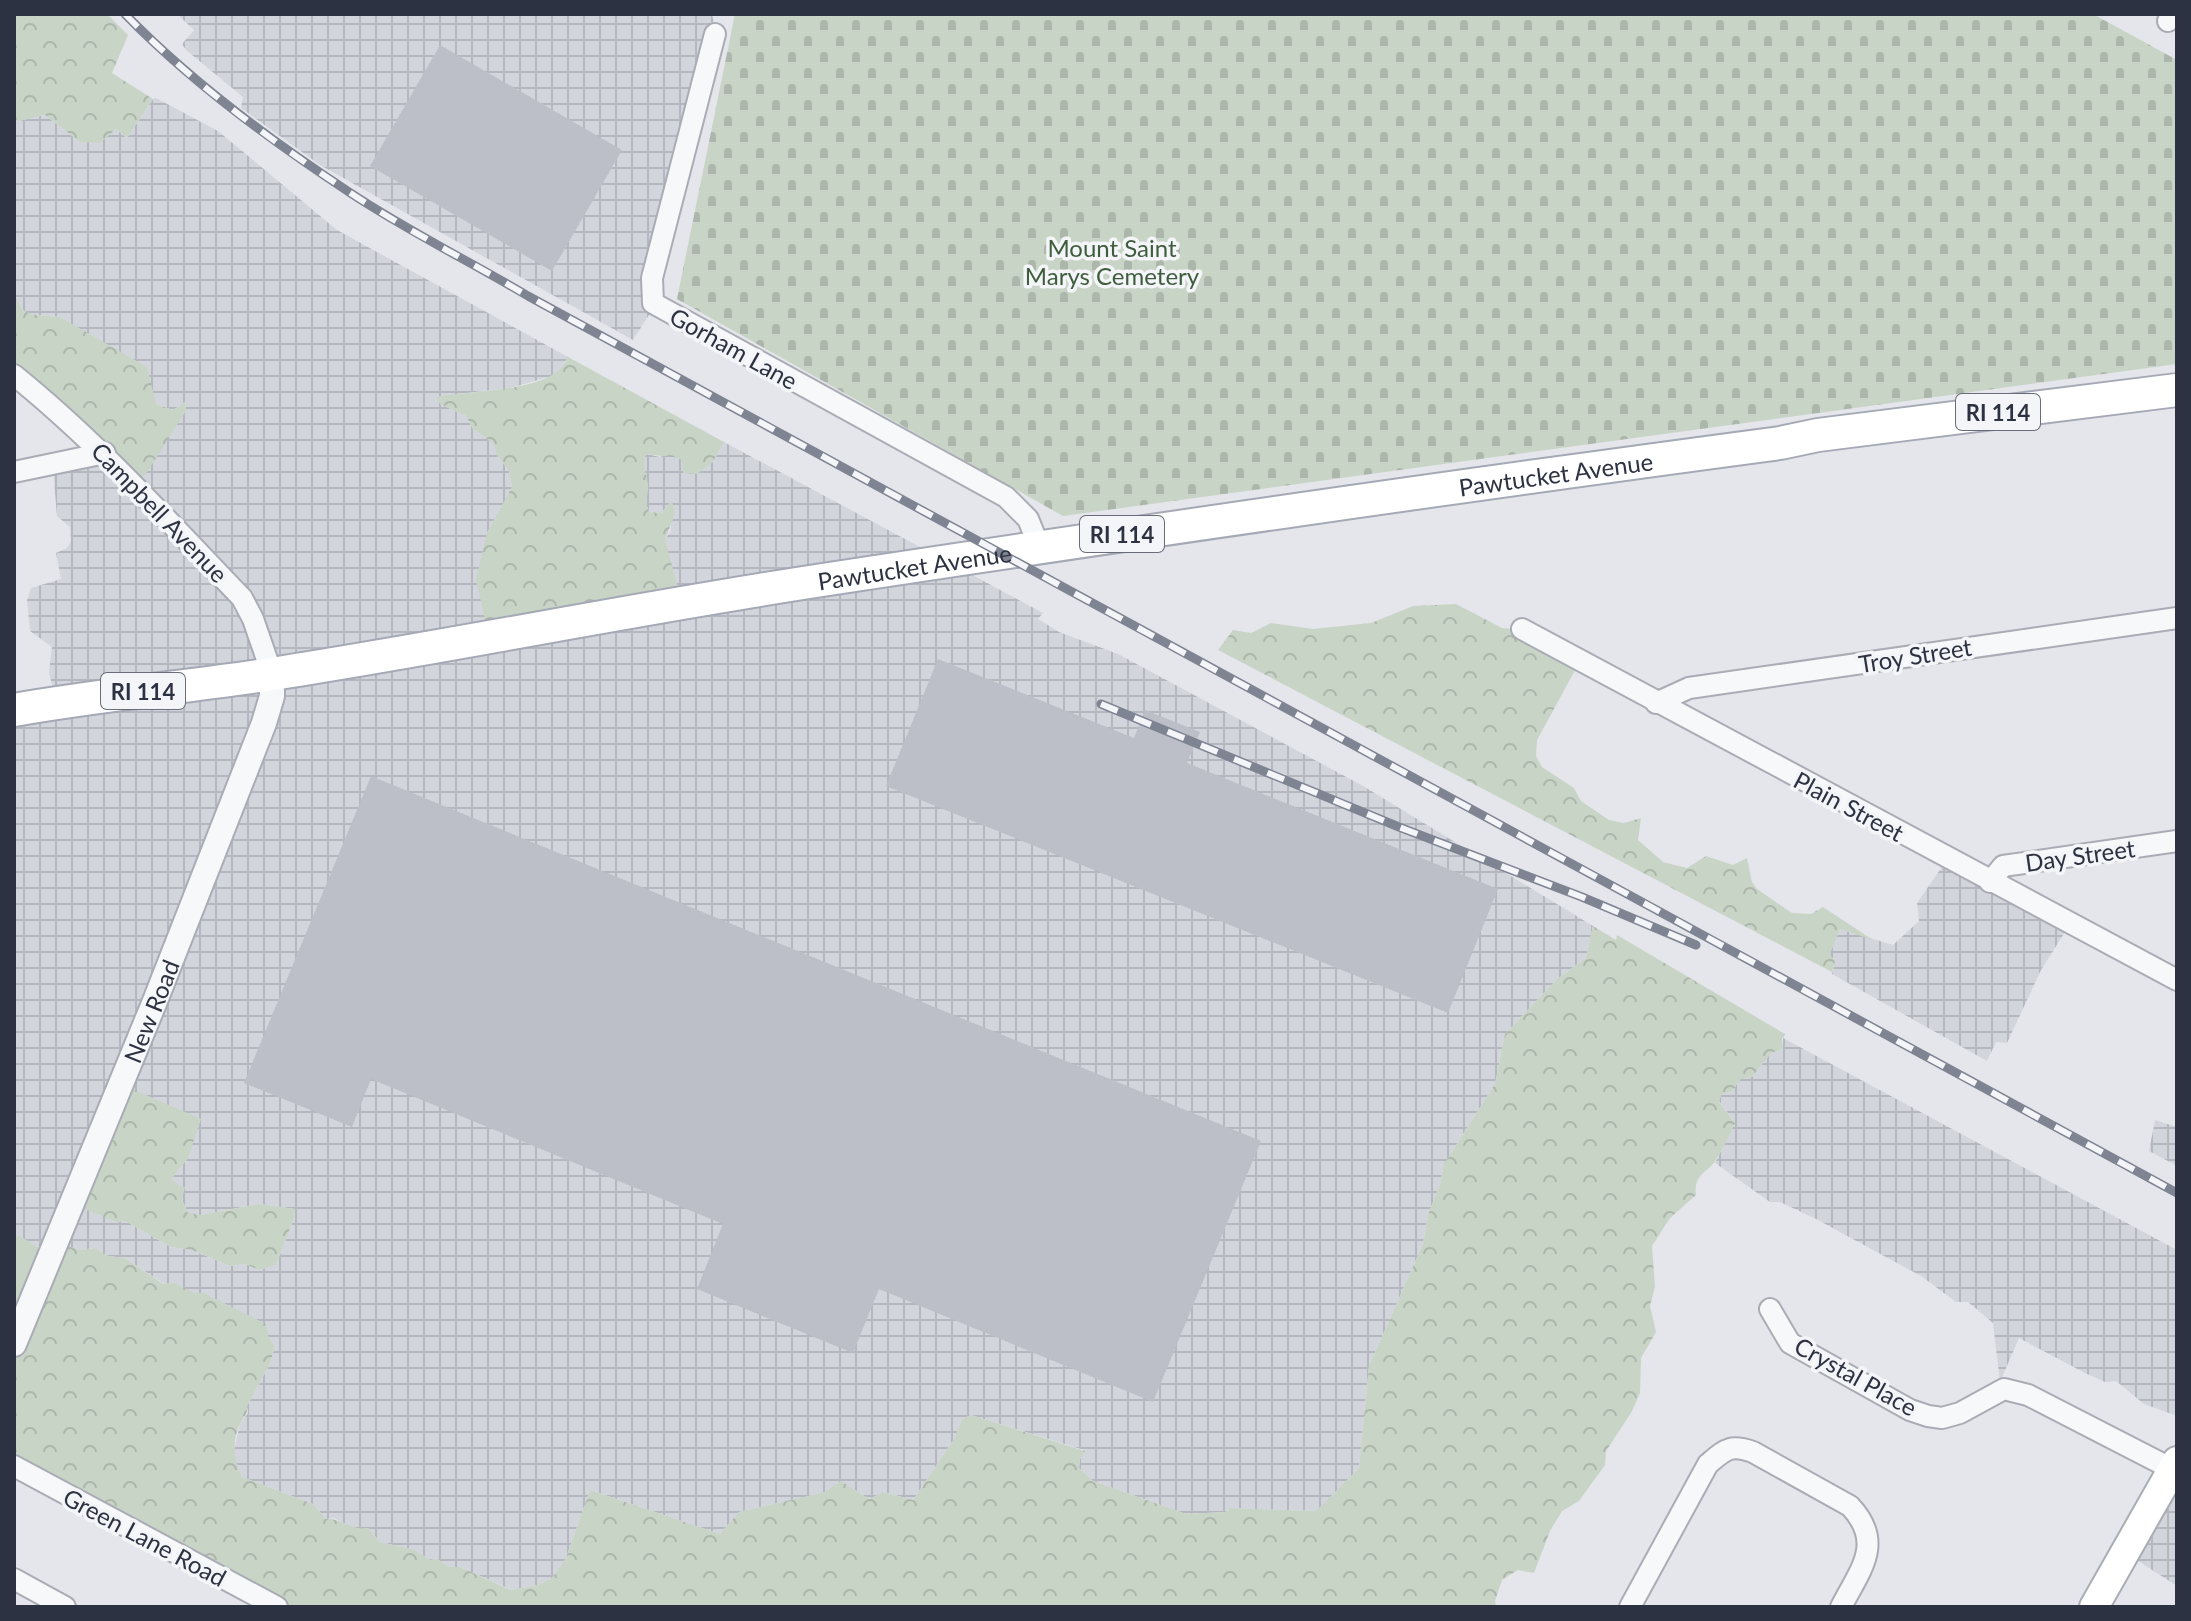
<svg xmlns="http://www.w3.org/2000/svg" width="2191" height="1621" viewBox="0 0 2191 1621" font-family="Lato,sans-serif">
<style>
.industrial{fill:url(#industrial-grid);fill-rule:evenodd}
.forest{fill:url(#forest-crowns)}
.cemetery{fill:url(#cemetery-stones)}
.park{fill:#c8d4c6}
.building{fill:#bcbfc8}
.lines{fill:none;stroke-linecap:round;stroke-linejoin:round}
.minor-casing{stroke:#aaacb5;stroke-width:24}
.tertiary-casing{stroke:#aaacb5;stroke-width:28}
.secondary-casing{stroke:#aaacb5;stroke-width:32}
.primary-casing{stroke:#a5a9b6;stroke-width:36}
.minor{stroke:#f7f8fa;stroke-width:20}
.tertiary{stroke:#f7f8fa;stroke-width:24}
.secondary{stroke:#fff;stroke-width:28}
.primary{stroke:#fff;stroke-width:32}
.rail-casing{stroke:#7f8493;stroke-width:9}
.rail{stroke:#f4f5f8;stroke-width:6;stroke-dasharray:18;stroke-linecap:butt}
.labels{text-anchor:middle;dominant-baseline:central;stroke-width:7;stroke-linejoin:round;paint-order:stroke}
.shield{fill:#f4f5f8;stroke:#696c79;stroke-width:2}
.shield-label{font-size:22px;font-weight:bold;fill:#2d3242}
.park-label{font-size:24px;fill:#3e5d3c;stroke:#f4f5f8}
.street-label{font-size:24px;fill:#2d3242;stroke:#f4f5f8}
</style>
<defs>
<pattern id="industrial-grid" width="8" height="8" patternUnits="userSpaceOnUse" patternTransform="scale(2)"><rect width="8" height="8" fill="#d3d5dd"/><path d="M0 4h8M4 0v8" fill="none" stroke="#b5b7bf"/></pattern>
<pattern id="forest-crowns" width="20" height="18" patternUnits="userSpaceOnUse" patternTransform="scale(2)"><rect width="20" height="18" fill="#c8d4c6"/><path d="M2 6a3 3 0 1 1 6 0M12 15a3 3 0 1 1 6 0" fill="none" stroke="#acb6ab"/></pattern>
<pattern id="cemetery-stones" width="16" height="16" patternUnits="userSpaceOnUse" patternTransform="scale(2)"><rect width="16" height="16" fill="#c8d4c6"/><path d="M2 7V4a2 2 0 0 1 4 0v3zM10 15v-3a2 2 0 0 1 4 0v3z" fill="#acb6ab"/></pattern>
</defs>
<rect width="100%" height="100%" fill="#e5e6eb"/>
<!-- industrial -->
<g class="industrial">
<polygon points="177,14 712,14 718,42 655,273 656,304 633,340 320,165 241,108 243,97 186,50 182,44 194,30"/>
<path d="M156 98 218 131 337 230 568 357 559 371 549 377 510 388 440 396V404L466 416 473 429 494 444 496 454 509 471 512 488 487 533 665 540 671 530V502L661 513 649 512 645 500 648 486 642 464 646 454 660 457 669 454 683 460 713 462 724 442 1043 613 1038 619 1059 632 1118 654 1363 786 1593 926 1586 958 1557 979 1505 1034 1495 1084 1444 1164 1440 1184 1428 1215 1423 1244 1369 1366 1359 1468 1317 1511 1230 1508 1226 1512 1186 1514 1093 1481 1079 1468 1080 1459 1084 1450 971 1415 962 1419 954 1439 913 1500 884 1492 869 1499 841 1481 826 1492 739 1512 720 1534 590 1490 566 1558 552 1578 538 1585 512 1590 460 1567H450L437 1559 430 1560 415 1550 380 1542 368 1528 357 1530 334 1518 326 1519 313 1504 242 1477 233 1454 240 1424 248 1413 247 1406 270 1364 275 1346 268 1336 174 1283 164 1284 125 1258 108 1256 95 1248 79 1250 49 1239 41 1249 14 1233V707L55 698 49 672 52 647 30 631 27 600 31 588 61 579 56 553 67 548 71 541 70 527 57 516 53 468 186 411 185 402 173 410 156 404 61 317 35 315 24 311 14 295V122L45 115 80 142 116 129 127 138 153 99ZM188 1158 172 1178 180 1186 182 1200 188 1213 200 1215 259 1204 295 1209 294 1218 276 1265 259 1270 245 1264 230 1266 192 1250 171 1247 125 1221 117 1222Z"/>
<polygon points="1946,861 2070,924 2041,970 2007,1043 1996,1042 1987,1061 1832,974 1835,962 1829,954 1840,929 1893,945 1919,921 1917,903"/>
<polygon points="1783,1038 2177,1250 2177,1416 2144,1404 2116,1381 2105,1382 2087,1374 2019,1338 2000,1382 1993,1323 1968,1302 1956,1302 1921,1276 1816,1219 1780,1202 1770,1202 1715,1163 1735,1123 1719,1101 1721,1095 1732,1091 1741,1078 1752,1077 1771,1053 1783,1049"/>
<polygon points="2155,1120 2177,1127 2177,1166 2149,1151"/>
<polygon points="2177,1450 2177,1586 2121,1550"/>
</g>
<!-- forest -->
<g class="forest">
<polygon points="14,14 107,14 128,35 112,73 153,99 127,138 116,129 100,143 80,142 45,115 14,122"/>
<polygon points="14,295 24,311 35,315 60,317 147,367 156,404 173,410 185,402 186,411 146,474 134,482 14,375"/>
<path d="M568 357 724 442 713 462 697 474 683 473 682 460C670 454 660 457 646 454 641 467 648 474 648 487 648 499 644 499 649 512L661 513 672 501 675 514 665 540 681 599 487 629 476 579 487 533 512 487 509 471 496 454 494 444 473 429 466 416 440 404 437 398 440 396C470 392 534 390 557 372 562 368 565 362 568 357Z"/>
<polygon points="1456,604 1502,628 1521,630 1579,663 1537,740 1536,756 1542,767 1574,788 1581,801 1609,820 1624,823 1641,818 1638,840 1663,862 1687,868 1706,856 1733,865 1747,858 1752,882 1757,889 1792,913 1811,914 1823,907 1873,940 1840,929 1830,954 1835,962 1832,972 1218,650 1233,630 1251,633 1271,623 1313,629 1371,623 1413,606"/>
<path d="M1593 926 1616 940 1617 935 1785 1034 1782 1039 1783 1049 1771 1053 1752 1077 1741 1079 1732 1091 1721 1095 1719 1102 1735 1123C1729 1135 1724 1147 1717 1158 1710 1172 1693 1173 1696 1195L1670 1218 1652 1246 1655 1287 1650 1306 1656 1332 1641 1358 1640 1393 1631 1413 1606 1451 1605 1465 1579 1501 1562 1511 1550 1531 1534 1573 1518 1570 1502 1580 1495 1601 1496 1607H271L14 1467V1315L49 1239 79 1250 95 1248 108 1256 125 1258 163 1284 174 1283 195 1293H204L266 1324 268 1336 275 1346 270 1364 247 1406C248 1416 244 1416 240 1424 231 1444 234 1458 242 1477L313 1504 326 1519C343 1518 350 1531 368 1528L380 1542 415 1550 430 1560 437 1559 450 1567H460L511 1590 538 1585 552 1578 566 1558 590 1490 720 1534 739 1512 825 1492 841 1481 869 1499 883 1492 913 1500 954 1439 962 1419 971 1415 1085 1451 1080 1459 1079 1468 1093 1481 1186 1514 1226 1512 1230 1508 1316 1511 1359 1468 1369 1366 1423 1244 1428 1215 1440 1184 1444 1164 1495 1084 1505 1034 1557 979 1586 958Z"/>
<polygon points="116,1082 201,1119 188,1158 172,1178 180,1186 185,1187 182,1200 188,1213 200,1215 259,1204 295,1209 294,1218 276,1265 259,1270 245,1264 230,1266 192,1250 171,1247 125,1221 117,1222 64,1201"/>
</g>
<!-- cemetery -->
<polygon class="cemetery" points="735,14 2093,14 2177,60 2177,364 1063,516 677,299"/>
<!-- park -->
<polygon class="park" points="14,1233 41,1249 14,1315"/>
<!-- building -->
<g class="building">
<polygon points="440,45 622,150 552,271 370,166"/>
<polygon points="938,659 1134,738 1145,710 1200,732 1187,763 1498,889 1448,1013 886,786"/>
<polygon points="371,776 1261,1141 1153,1402 879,1289 853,1353 697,1289 723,1224 371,1079 352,1127 244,1083"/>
</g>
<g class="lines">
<defs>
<g id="minor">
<polyline points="2168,21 2172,14"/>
<polyline points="715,34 652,278 653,303 1006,497 1028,519 1039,546"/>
<path d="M14 375C97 442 168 521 242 598L253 619 272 674"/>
<polyline points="14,472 105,453"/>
<polyline points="1522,629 2177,980"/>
<polyline points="1656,703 1689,688 2177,618"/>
<polyline points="1990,882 2003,866 2177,841"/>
<polyline points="1770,1309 1790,1343 1910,1410 1928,1416 1942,1418 1960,1413 2004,1389 2028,1395 2172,1469"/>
<polyline points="14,1466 277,1607"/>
<polyline points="14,1579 65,1607"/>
<path d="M1630 1607 1708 1464C1726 1449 1730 1444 1753 1452L1850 1506C1885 1543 1860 1570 1841 1607"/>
</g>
<g id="tertiary">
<path id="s1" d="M14 1344 155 1001 264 723 272 696V674"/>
</g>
<polyline id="secondary" points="2094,1607 2177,1461"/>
<g id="primary">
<path id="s2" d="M14 710C99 695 186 687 272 674 458 645 643 607 829 579 1146 531 1463 485 1780 443L1818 435 2177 390"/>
</g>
</defs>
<!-- minor casing -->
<use href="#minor" class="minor-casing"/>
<!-- tertiary casing -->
<use href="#tertiary" class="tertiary-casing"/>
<!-- secondary casing -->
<use href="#secondary" class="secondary-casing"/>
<!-- primary casing -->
<use href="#primary" class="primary-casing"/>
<!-- minor -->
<use href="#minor" class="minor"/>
<!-- tertiary -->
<use href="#tertiary" class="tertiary"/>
<!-- secondary -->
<use href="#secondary" class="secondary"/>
<!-- primary -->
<use href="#primary" class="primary"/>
<defs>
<g id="rail">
<path d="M125 14C191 82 270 140 349 192 406 230 469 261 528 296L2177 1193"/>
<polyline points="1101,704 1399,827 1582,897 1696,945"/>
</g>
</defs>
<!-- rail casing -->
<use href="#rail" class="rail-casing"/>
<!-- rail -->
<use href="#rail" class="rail"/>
</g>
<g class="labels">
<!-- shield labels -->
<g class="shield">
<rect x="1956" y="394" width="84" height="36" rx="6"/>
<rect x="1080" y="516" width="84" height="36" rx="6"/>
<rect x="101" y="673" width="84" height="36" rx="6"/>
</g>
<g class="shield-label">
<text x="1998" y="412">RI 114</text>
<text x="1122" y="534">RI 114</text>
<text x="143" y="691">RI 114</text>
</g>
<!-- park labels -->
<g class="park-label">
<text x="1112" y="247">Mount Saint<tspan x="1112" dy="28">Marys Cemetery</tspan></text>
</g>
<!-- street labels -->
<g class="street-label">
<text transform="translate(734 348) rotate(29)">Gorham Lane</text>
<text stroke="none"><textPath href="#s2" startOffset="1560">Pawtucket Avenue</textPath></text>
<text transform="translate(160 512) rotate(46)">Campbell Avenue</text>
<text stroke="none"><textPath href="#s2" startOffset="912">Pawtucket Avenue</textPath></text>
<text transform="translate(1915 655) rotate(-9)">Troy Street</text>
<text transform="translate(1849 806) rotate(28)">Plain Street</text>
<text transform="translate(2080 855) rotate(-8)">Day Street</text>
<text stroke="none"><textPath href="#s1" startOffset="360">New Road</textPath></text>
<text transform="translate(1856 1376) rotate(29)">Crystal Place</text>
<text transform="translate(145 1537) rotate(28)">Green Lane Road</text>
</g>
</g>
<!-- border -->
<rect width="2191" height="1621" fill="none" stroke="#2d3242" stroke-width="32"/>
</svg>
